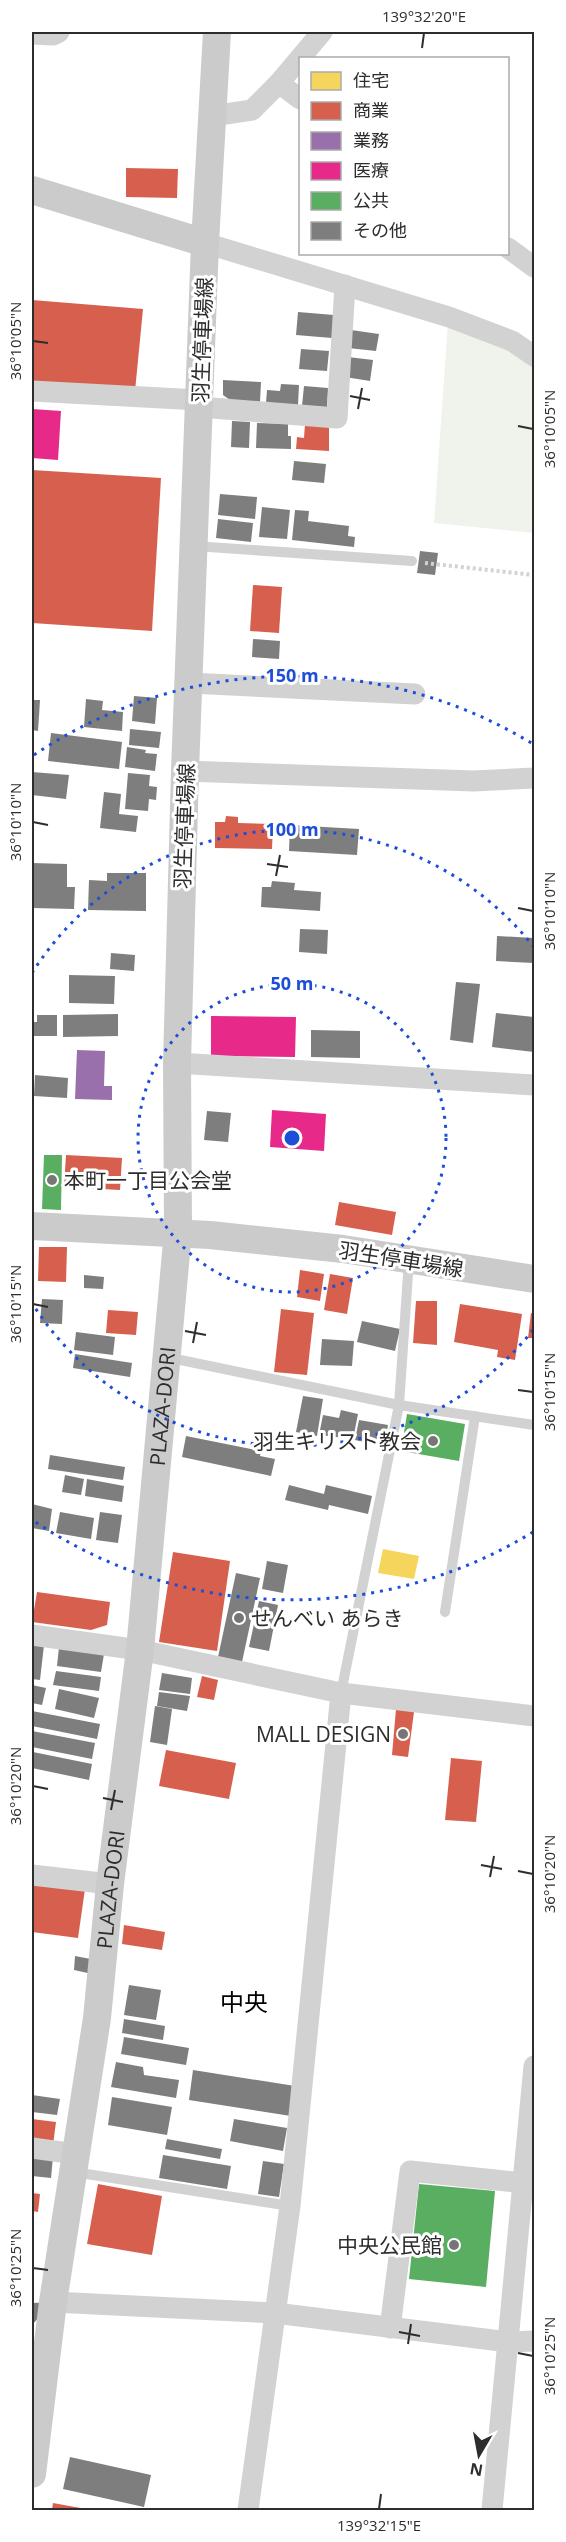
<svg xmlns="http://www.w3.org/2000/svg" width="566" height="2542" viewBox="0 0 566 2542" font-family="'Open Sans','Noto Sans JP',sans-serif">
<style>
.green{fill:#f0f3ec}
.homes{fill:#f6d55c}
.shops{fill:#d6604d}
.offices{fill:#9970ab}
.health{fill:#e7298a}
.public{fill:#5aae61}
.building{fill:#7e7e7e}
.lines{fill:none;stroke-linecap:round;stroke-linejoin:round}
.path{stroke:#d2d2d2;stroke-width:4;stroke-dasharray:3 3;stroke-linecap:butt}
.lane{stroke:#d2d2d2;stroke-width:10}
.street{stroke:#d2d2d2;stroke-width:21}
.secondary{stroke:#cbcbcb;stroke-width:28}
.ticks{fill:none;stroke:#2d2d2d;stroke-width:2}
.ring{fill:none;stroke:#1d4ed8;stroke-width:3;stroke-dasharray:3 6}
.poi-dot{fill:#767676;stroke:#fff;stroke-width:2}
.labels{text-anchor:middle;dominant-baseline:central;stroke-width:6;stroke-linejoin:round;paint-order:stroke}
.street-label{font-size:21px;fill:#2d2d2d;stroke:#fff}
.poi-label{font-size:21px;fill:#2d2d2d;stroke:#fff;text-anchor:end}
.quarter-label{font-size:24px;fill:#000;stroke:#fff}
.centre{fill:#1d4ed8;stroke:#fff;stroke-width:3}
.ring-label{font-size:18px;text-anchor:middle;font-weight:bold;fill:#1d4ed8;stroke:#fff;stroke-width:6;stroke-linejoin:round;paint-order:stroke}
.neatline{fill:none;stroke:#2d2d2d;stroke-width:2}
.ticks-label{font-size:15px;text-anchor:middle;fill:#2d2d2d}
</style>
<rect width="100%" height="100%" fill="#fff"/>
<!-- green -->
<polygon class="green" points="448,322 509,347 534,364 534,533 434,523"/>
<!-- homes -->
<polygon class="homes" points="383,1549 419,1556 414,1579 378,1573"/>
<!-- shops -->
<g class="shops">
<polygon points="126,168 178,169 177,198 126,197"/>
<polygon points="32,300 143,309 135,391 32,383"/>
<polygon points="305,424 329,425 329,451 296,449 297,437 304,438"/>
<polygon points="32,470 161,478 152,631 32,623"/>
<polygon points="253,585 282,587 279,633 250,631"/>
<polygon points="226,816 238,817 238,823 273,824 272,849 215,848 215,822 225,822"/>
<polygon points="66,1155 122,1158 120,1190 64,1187"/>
<polygon points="339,1202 396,1212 392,1235 335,1225"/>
<polygon points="39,1247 67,1247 66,1282 38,1281"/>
<polygon points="300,1270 324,1274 320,1301 297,1297"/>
<polygon points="330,1274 353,1278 347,1314 324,1310"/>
<polygon points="416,1301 437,1301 437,1345 413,1343"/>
<polygon points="460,1304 522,1314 515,1360 497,1357 498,1350 454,1342"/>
<polygon points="281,1309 314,1313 307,1375 274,1372"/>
<polygon points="108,1310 138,1312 136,1335 106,1333"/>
<polygon points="531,1313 534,1314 534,1338 528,1338"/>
<polygon points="173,1552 230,1561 217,1651 159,1642"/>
<polygon points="37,1592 110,1602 107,1625 91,1630 32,1622"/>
<polygon points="202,1676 218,1680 214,1700 197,1697"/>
<polygon points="396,1709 414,1712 408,1757 392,1755"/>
<polygon points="166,1750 236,1763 229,1799 159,1786"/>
<polygon points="451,1758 482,1761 476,1822 445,1820"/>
<polygon points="32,1882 85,1889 78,1938 32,1932"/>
<polygon points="124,1925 165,1932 162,1950 122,1944"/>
<polygon points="32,2119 56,2122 53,2145 32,2142"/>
<polygon points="98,2184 162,2196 152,2255 87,2244"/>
<polygon points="32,2193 40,2194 38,2212 32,2211"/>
<polygon points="53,2503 86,2509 85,2510 52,2510"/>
</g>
<!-- offices -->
<polygon class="offices" points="77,1050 105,1051 104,1086 112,1086 112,1100 75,1099"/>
<!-- health -->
<g class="health">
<polygon points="32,409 61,411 58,460 32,458"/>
<polygon points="211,1016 296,1017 295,1057 211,1056"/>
<polygon points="272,1110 326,1114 324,1151 270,1147"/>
</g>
<!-- public -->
<g class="public">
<polygon points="44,1155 62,1155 61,1210 42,1209"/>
<polygon points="407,1414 465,1424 459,1461 401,1451"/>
<polygon points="419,2184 495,2191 486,2287 409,2279"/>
</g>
<!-- building -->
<g class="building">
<polygon points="298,312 334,315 332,338 296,335"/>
<polygon points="351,330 379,334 376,351 348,348"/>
<polygon points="301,349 329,351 327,371 299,369"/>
<polygon points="348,357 373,360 370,381 345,377"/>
<polygon points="223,380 261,382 260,402 230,400 223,395"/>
<polygon points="281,384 299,385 298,405 266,403 267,390 280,391"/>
<polygon points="304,386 328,388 327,408 302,406"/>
<polygon points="232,421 250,422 249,448 231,447"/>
<polygon points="257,423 288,424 288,436 291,436 291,449 256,448"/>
<polygon points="294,461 326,464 324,483 292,480"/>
<polygon points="220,494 257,497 255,519 218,515"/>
<polygon points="262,507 290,510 287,539 259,537"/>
<polygon points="295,510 309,511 308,521 349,526 348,536 355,537 354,547 292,540"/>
<polygon points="218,519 253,523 251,542 216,538"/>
<polygon points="420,551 438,553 435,575 417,573"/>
<polygon points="253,639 280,641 279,659 252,657"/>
<polygon points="134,696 157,698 155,724 132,721"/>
<polygon points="86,699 103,701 102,710 123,712 122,731 84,727"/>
<polygon points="32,700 40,700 38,731 32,730"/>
<polygon points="130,729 161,732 159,748 129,745"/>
<polygon points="51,733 122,742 119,769 48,761"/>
<polygon points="127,747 146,750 145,753 157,754 155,771 125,767"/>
<polygon points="32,772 69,775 66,799 32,795"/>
<polygon points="128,773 150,775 149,786 157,787 156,800 149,799 148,811 125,809"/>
<polygon points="104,792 121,794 119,814 138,816 136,832 100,828"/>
<polygon points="290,825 359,829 357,855 289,851"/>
<polygon points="32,863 67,864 67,887 75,887 74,909 32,908"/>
<polygon points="107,873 146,873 146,911 88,910 89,880 107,881"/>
<polygon points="272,881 295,883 294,890 321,892 320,911 261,907 262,887 271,887"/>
<polygon points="300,929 328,930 327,954 299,952"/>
<polygon points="497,936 534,938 534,963 496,961"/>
<polygon points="111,953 135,955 134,971 110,969"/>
<polygon points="69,975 115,976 114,1004 69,1003"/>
<polygon points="456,982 480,984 473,1043 450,1040"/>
<polygon points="496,1013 534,1017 534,1052 492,1047"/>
<polygon points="118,1014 118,1036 63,1037 63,1015"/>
<polygon points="37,1015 57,1015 57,1036 32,1036 32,1022 37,1022"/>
<polygon points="311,1030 360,1031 360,1058 311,1057"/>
<polygon points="35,1075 68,1078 67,1098 34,1096"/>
<polygon points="207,1111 231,1113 228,1142 204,1140"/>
<polygon points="84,1275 104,1277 103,1289 84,1288"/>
<polygon points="42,1299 63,1300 62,1324 40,1323"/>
<polygon points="362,1321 400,1329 395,1351 357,1342"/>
<polygon points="76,1332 115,1337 113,1355 74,1350"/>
<polygon points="322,1339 354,1341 352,1366 320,1365"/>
<polygon points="75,1354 132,1363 130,1377 73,1368"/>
<polygon points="303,1396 323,1399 317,1436 296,1432"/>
<polygon points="341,1410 358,1414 353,1439 319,1435 323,1415 339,1418"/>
<polygon points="359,1420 388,1425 384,1446 355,1440"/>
<polygon points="186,1436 261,1451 260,1456 275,1459 271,1476 182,1457"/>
<polygon points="50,1455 125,1467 123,1480 48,1469"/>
<polygon points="65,1475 84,1479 81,1495 62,1492"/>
<polygon points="87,1479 124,1486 122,1502 85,1496"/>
<polygon points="289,1485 324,1494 326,1485 372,1496 368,1514 329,1505 328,1510 285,1500"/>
<polygon points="32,1504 52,1509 49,1531 32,1528"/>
<polygon points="60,1512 94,1518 91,1539 56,1533"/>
<polygon points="100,1512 122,1515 118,1543 96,1540"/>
<polygon points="267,1561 288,1565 283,1593 262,1589"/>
<polygon points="236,1573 260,1578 242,1662 218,1657"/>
<polygon points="259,1601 278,1605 269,1651 249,1647"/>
<polygon points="32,1643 44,1645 40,1680 32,1679"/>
<polygon points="59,1647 104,1654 101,1672 57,1666"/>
<polygon points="56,1671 101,1677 99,1691 53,1685"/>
<polygon points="162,1673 192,1678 190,1694 159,1690"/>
<polygon points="32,1685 46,1688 42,1705 32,1703"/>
<polygon points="59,1689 99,1698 94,1718 55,1709"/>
<polygon points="159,1692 190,1696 187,1711 157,1706"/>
<polygon points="155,1706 172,1709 167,1745 150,1742"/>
<polygon points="32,1711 100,1724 97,1739 32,1726"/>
<polygon points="32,1731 95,1743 92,1759 32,1747"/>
<polygon points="33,1752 92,1764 89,1780 32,1768"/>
<polygon points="75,1956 96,1960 92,1974 74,1970"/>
<polygon points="129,1985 161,1990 156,2020 124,2015"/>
<polygon points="124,2019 165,2026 163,2040 122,2033"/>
<polygon points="124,2037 189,2048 186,2065 121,2054"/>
<polygon points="116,2062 143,2067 144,2075 179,2080 176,2098 111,2087"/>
<polygon points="193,2070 295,2086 291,2116 189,2100"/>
<polygon points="32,2095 60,2099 57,2115 32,2112"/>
<polygon points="112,2097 172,2107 167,2135 108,2125"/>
<polygon points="234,2119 287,2128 283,2151 230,2141"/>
<polygon points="167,2139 222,2149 220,2159 165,2149"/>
<polygon points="32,2154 53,2157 51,2178 32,2176"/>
<polygon points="163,2155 231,2166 227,2189 159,2178"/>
<polygon points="263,2161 284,2164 279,2197 258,2194"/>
<polygon points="53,2302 32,2325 32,2303"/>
<polygon points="70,2457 151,2475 144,2507 63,2489"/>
</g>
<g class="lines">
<!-- path -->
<polyline class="path" points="425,563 534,575"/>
<!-- lane -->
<g class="lane">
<polyline points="194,546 412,561"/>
<polyline points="166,1357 399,1405 534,1425"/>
<polyline points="445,1612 475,1416"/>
<polyline points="341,1693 399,1405 409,1260"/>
<polyline points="74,2172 290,2206"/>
</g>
<!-- street -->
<g class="street">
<polyline points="32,34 53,35 59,32"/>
<polyline points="279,83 300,99"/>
<polyline points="212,116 252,110 279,83 322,32"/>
<polyline points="205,243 449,317 512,341 534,356"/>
<polyline points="508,248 534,267"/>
<polyline points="32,391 199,400"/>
<polyline points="199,407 337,418 345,285"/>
<polyline points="189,683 415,694"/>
<polyline points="185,771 474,781 534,778"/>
<polyline points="177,1063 534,1085"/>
<polyline points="32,1635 140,1650 341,1693 534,1716"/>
<polyline points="32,1875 110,1884"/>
<polyline points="32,2148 76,2154"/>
<polyline points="53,2302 275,2313 509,2342 534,2341"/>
<polyline points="390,2328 410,2171 525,2183"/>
<polyline points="248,2510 290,2206 341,1693"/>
<polyline points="492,2510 534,2066"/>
</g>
<!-- secondary -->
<g class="secondary">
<polyline points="32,190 205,243"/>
<polyline points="32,1226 210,1235 343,1249 534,1279"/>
<path id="s1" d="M32 2474 53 2302 97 2018 110 1884 140 1650 178 1231 177 1063 185 771 205 243 217 32"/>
</g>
</g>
<!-- ticks -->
<path class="ticks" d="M422 48 424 33M33 341 48 343M350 396 370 400M358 409 362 388M518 426 533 429M33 822 48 825M267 864 288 867M276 876 280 855M518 908 533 911M33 1304 48 1307M185 1331 206 1335M193 1343 197 1322M518 1390 533 1392M33 1786 48 1789M103 1798 123 1802M111 1810 115 1790M481 1865 502 1869M518 1871 533 1874M490 1877 494 1856M33 2268 48 2270M399 2332 420 2336M408 2344 411 2324M518 2353 533 2356M379 2509 381 2494"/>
<!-- distance rings -->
<g class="ring">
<circle cx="292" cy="1138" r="154"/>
<path d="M533 1330A308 308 0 0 1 32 1303M32 973A308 308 0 0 1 533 946"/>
<path d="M533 1532A462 462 0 0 1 34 1521M34 755A462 462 0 0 1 533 744"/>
</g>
<!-- markers -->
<g class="poi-dot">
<circle cx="52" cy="1180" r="6"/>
<circle cx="433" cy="1441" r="6"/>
<circle cx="239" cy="1618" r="6"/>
<circle cx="403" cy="1734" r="6"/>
<circle cx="454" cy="2245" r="6"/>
</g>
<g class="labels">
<!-- street labels -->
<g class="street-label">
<text transform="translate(202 340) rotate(-88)">羽生停車場線</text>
<text transform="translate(184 826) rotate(-88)">羽生停車場線</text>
<text transform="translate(401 1259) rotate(9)">羽生停車場線</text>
<text stroke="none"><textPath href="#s1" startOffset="1076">PLAZA-DORI</textPath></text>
<text stroke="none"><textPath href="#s1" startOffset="590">PLAZA-DORI</textPath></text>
</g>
<!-- poi labels -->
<g class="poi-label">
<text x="64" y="1180" text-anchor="start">本町一丁目公会堂</text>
<text x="421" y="1441">羽生キリスト教会</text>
<text x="251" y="1618" text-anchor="start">せんべい あらき</text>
<text x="391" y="1734">MALL DESIGN</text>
<text x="442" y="2245">中央公民館</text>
</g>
<!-- quarter labels -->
<g class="quarter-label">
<text x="244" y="2001">中央</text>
</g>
</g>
<circle cx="292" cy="1138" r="9" class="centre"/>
<g class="ring-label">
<text x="292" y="682">150 m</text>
<text x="292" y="836">100 m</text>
<text x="292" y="990">50 m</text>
</g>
<!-- border -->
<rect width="566" height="2542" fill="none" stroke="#ffffff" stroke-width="66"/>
<!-- legend -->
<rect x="299" y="57" width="210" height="198" fill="#ffffff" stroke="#ababab" stroke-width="1.5"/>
<rect x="311" y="72" width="30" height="18" fill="#f6d55c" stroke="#ababab" stroke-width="1.5"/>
<text x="353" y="87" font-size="18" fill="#2d2d2d">住宅</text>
<rect x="311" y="102" width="30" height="18" fill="#d6604d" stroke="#ababab" stroke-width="1.5"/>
<text x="353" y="117" font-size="18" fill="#2d2d2d">商業</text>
<rect x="311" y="132" width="30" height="18" fill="#9970ab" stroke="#ababab" stroke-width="1.5"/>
<text x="353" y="147" font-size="18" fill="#2d2d2d">業務</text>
<rect x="311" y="162" width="30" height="18" fill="#e7298a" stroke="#ababab" stroke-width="1.5"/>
<text x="353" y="177" font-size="18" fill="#2d2d2d">医療</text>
<rect x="311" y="192" width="30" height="18" fill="#5aae61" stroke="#ababab" stroke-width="1.5"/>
<text x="353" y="207" font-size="18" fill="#2d2d2d">公共</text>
<rect x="311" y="222" width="30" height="18" fill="#7e7e7e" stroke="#ababab" stroke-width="1.5"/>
<text x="353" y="237" font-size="18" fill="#2d2d2d">その他</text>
<!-- north arrow -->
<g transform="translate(479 2455) rotate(190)" stroke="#ffffff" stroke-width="4.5" paint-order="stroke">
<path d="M0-4.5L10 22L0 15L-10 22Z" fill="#2d2d2d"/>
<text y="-9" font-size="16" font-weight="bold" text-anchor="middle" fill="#2d2d2d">N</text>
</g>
<rect x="33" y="33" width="500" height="2476" class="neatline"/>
<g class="ticks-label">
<text x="424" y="22">139°32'20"E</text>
<text transform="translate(16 341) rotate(-90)" y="5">36°10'05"N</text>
<text transform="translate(550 429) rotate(-90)" y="5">36°10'05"N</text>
<text transform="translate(16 822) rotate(-90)" y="5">36°10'10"N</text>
<text transform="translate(550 911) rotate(-90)" y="5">36°10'10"N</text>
<text transform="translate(16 1304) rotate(-90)" y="5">36°10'15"N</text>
<text transform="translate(550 1392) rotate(-90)" y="5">36°10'15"N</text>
<text transform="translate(16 1786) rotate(-90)" y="5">36°10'20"N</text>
<text transform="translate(550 1874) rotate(-90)" y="5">36°10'20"N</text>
<text transform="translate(16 2268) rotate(-90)" y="5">36°10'25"N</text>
<text transform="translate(550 2356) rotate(-90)" y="5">36°10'25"N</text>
<text x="379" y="2531">139°32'15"E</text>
</g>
</svg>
